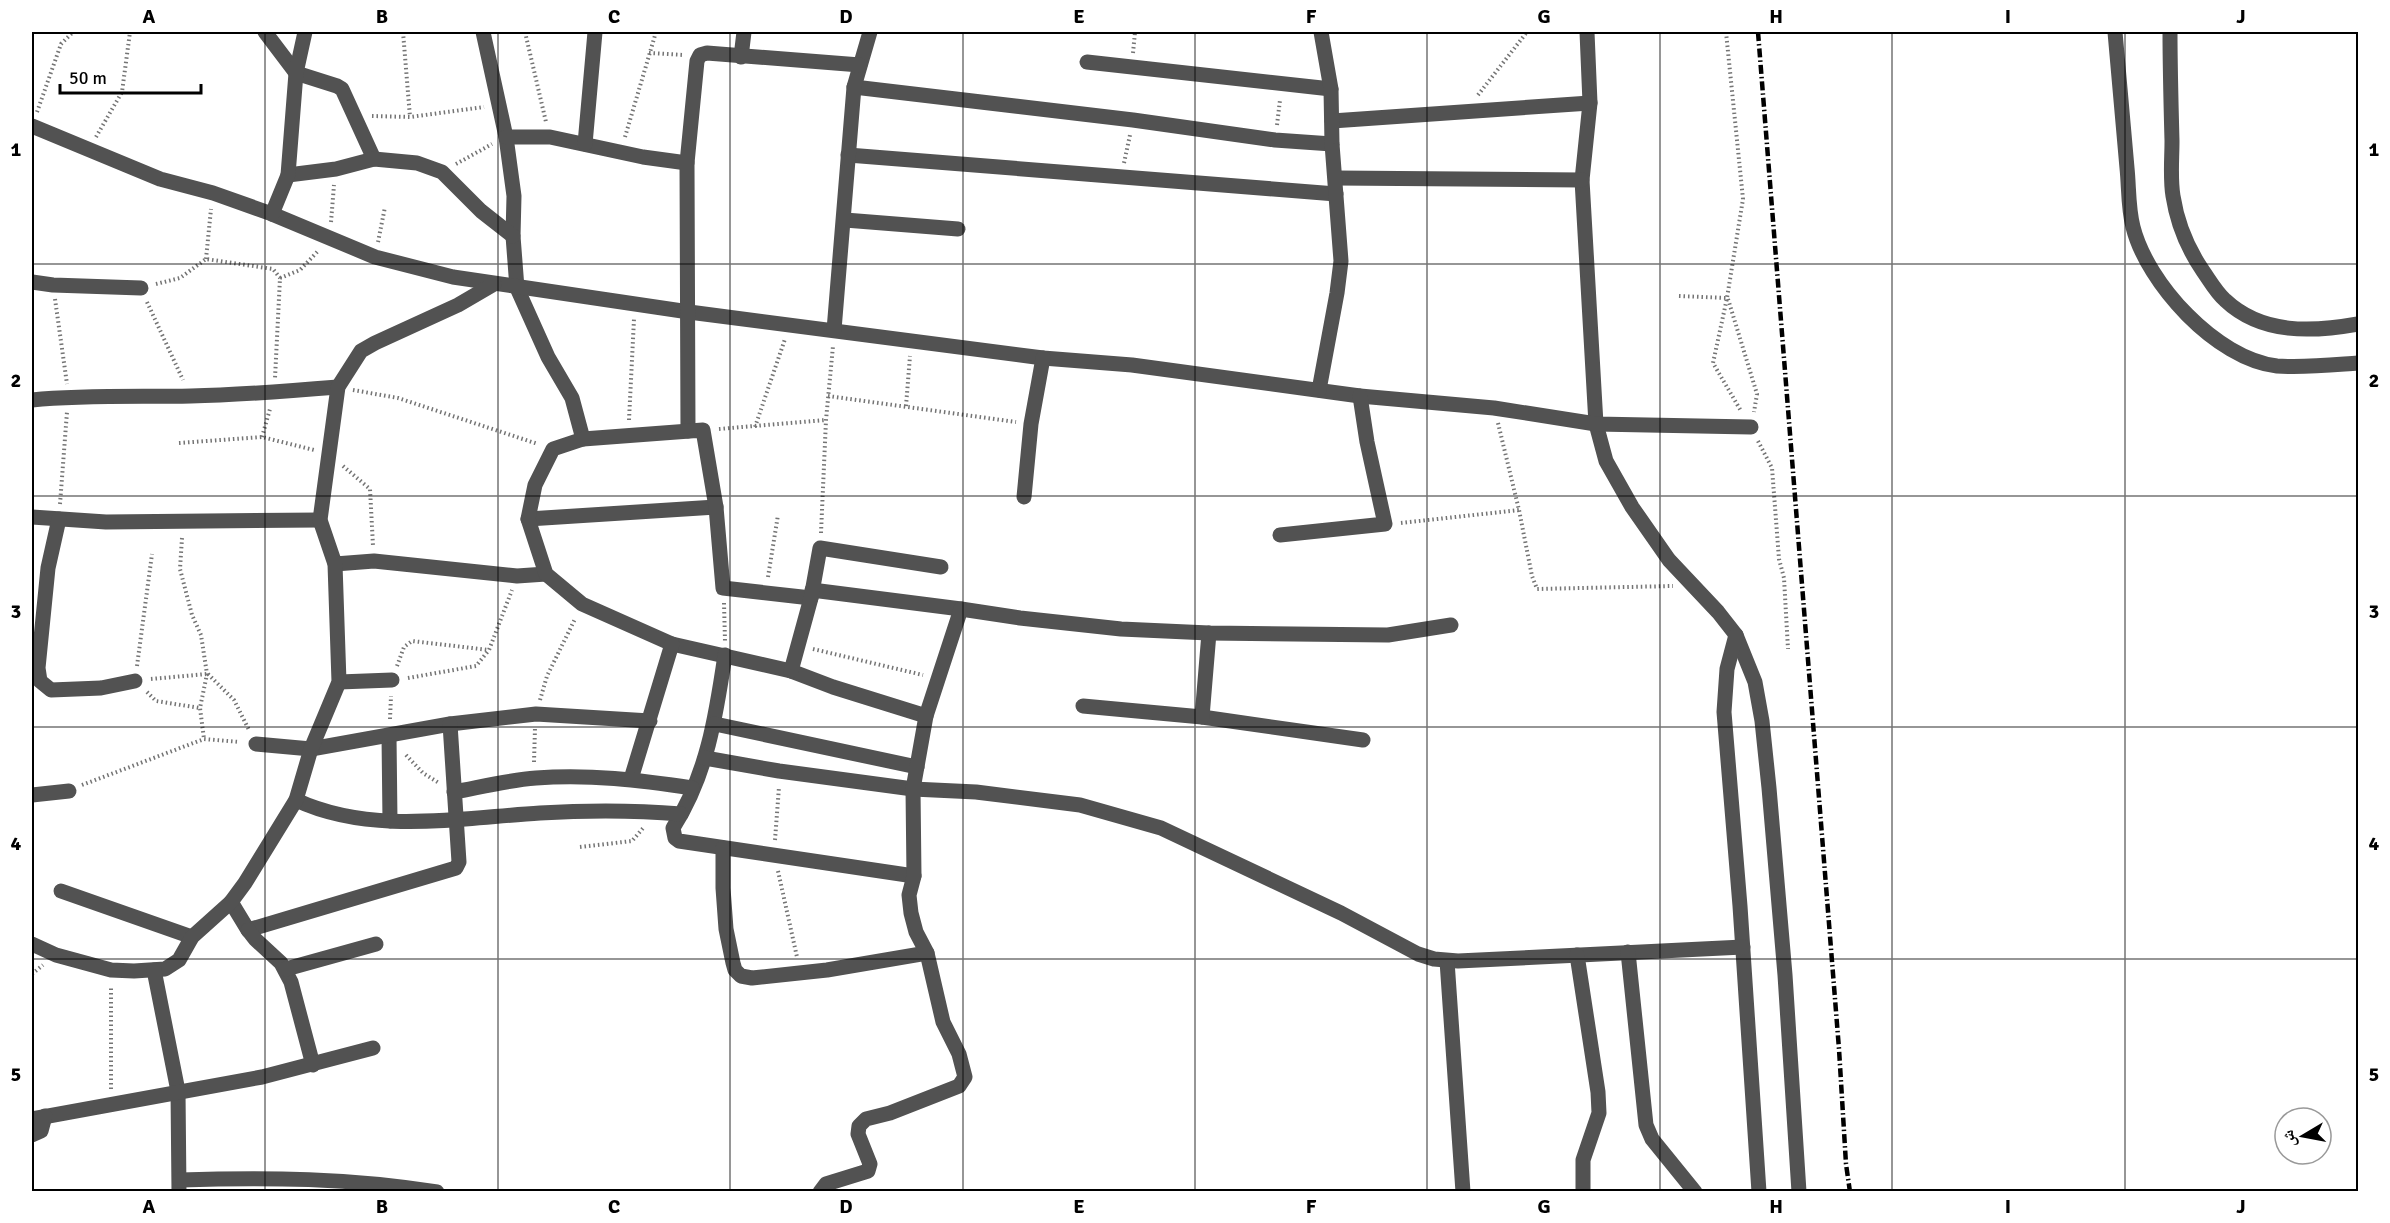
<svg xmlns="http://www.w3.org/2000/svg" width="2390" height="1223" viewBox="0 0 2390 1223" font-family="Signika,'Noto Naskh Arabic',sans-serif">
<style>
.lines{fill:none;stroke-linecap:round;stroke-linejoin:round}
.path{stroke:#747474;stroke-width:4;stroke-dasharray:1.5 3;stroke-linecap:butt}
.minor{stroke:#525252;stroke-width:15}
.rail{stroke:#000;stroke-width:4.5;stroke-dasharray:9 3 1.5 3;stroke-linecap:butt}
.grid{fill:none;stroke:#000;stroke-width:1.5;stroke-opacity:0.55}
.neatline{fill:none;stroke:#000;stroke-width:2}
.grid-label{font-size:20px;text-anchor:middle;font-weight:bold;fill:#000}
</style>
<rect width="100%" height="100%" fill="#fff"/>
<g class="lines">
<!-- path -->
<g class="path">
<polyline points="403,32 410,117"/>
<polyline points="525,32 546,122"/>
<polyline points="1726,32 1743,199 1727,298 1713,363 1741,411"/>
<polyline points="649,53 684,55"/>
<polyline points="1133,53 1135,32"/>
<polyline points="1478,95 1527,32"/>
<polyline points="37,112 61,44 73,32"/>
<polyline points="372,116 410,117 484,107"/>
<polyline points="1277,125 1280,100"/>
<polyline points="96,137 122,92 130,32"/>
<polyline points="625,137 656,32"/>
<polyline points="1124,163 1130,135"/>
<polyline points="456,164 492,144"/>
<polyline points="331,222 334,185"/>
<polyline points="378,242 385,207"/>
<polyline points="206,259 211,209"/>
<polyline points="280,278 300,270 319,250"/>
<polyline points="156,284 180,278 206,259 273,269 280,278 275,378"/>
<polyline points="1679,296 1727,298"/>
<polyline points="55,299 67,384"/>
<polyline points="1728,299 1757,394 1754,412"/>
<polyline points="147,302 183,380"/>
<polyline points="353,390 398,398 538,444"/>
<polyline points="828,396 1016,422"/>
<polyline points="906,406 910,356"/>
<polyline points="629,420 634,319"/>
<polyline points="1498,423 1519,510 1532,576 1537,589 1673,586"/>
<polyline points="755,427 785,339"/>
<polyline points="719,429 826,420"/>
<polyline points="262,437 270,409"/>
<polyline points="1758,441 1772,468 1779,559 1784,578 1788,649"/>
<polyline points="179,443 262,437 314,450"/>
<polyline points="343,466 370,489 373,546"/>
<polyline points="60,504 67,412"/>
<polyline points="1401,523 1519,510"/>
<polyline points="821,533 826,420 833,346"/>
<polyline points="182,538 180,569 192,615 201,635 207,674 200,708 204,739"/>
<polyline points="768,577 778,515"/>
<polyline points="724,603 725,641"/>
<polyline points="813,649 923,675"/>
<polyline points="137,666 152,554"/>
<polyline points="397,666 404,647 412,641 489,650"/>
<polyline points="208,674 234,700 249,730"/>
<polyline points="408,678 476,666 489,650 512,590"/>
<polyline points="151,679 207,674"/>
<polyline points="147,692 156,701 200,708"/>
<polyline points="540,700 547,676 575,619"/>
<polyline points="390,719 391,696"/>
<polyline points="406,755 423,773 439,783"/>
<polyline points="534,762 535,728"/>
<polyline points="82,785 204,739 240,742"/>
<polyline points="775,840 779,787"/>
<polyline points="580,847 632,841 644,827"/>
<polyline points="778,871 797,957"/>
<polyline points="32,974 43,965"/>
<polyline points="111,1089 111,986"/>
</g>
<!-- minor -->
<g class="minor">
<polyline points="265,32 296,73 337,86 342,89 374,159"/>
<polyline points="483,32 506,137 514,196 513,236 517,288 548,357 572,398 583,439"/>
<polyline points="1587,32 1590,103 1582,180 1596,424 1606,461 1632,507 1669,560 1718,612 1736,635 1755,682 1762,721 1769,788 1785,975 1799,1192"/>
<path d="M2115 32C2119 77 2123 122 2127 168 2129 187 2128 208 2133 227 2147 283 2216 359 2277 366 2304 368 2331 365 2358 363"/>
<path d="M2170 32C2170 68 2171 104 2172 141 2172 159 2170 178 2173 196 2177 222 2188 249 2203 271 2210 281 2216 292 2225 300 2262 335 2313 332 2358 324"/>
<polyline points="741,57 744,32"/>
<polyline points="1087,62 1331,89"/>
<polyline points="854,87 1133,120 1275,140 1332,144"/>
<polyline points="1332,121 1590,103"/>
<polyline points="32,126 160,179 213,193 272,214 375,257 453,277 689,312 1043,358 1132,365 1360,396 1494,408 1596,424 1751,427"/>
<polyline points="506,137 550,137 643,157 687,163"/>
<polyline points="585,144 595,32"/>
<polyline points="848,155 1336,194"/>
<polyline points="288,175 336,169 374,159 417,163 442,172 481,211 513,236"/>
<polyline points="1336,178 1582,180"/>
<polyline points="272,214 288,175 296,73 305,32"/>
<polyline points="845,220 958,229"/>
<polyline points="32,282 53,285 141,288"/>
<polyline points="834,330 854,87 870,32"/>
<polyline points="1319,390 1337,293 1341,261 1332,144 1331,89 1321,32"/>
<path d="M32 400C85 395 138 397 191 396 240 395 289 391 338 387"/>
<polyline points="688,431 687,163 697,61 700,55 707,53 860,65"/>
<polyline points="1024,497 1031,424 1043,358"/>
<polyline points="32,517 106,522 320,520"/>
<polyline points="59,519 48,568 38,668 40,681 51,690 101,688 135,681"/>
<polyline points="528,519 716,507"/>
<polyline points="1280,535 1385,524 1367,442 1360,396"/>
<polyline points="335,564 374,561 517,576 546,574"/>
<polyline points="812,590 961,609"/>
<polyline points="811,598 723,588 716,507 703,430 583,439 553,449 535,485 528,519 546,574 582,604 672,644 791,671 833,687 926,716"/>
<polyline points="1736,635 1727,669 1724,712 1740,906 1759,1192"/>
<path d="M725 655C716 716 707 775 673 828L675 838 679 841 914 876"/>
<polyline points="791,671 811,598 820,548 941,567"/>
<polyline points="339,682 392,680"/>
<polyline points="1083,706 1202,717 1363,740"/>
<polyline points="1202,717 1209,633"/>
<polyline points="715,724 917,767"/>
<polyline points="389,736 390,821"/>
<polyline points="256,744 311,749 450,724 536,714 650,721"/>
<polyline points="705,758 779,771 913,789 976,792 1080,805 1161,828 1341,913 1418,954 1434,959 1458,961 1743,947"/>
<polyline points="631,779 672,644"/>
<path d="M454 792C481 787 509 780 536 778 589 774 640 780 692 788"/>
<polyline points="32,795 69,791"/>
<path d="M296 800C371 835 459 818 540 813 588 810 634 810 681 814"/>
<polyline points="723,848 723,888 726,929 733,963 735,970 741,976 752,978 827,970 927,953"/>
<polyline points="61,891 192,937"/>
<polyline points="231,902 248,930 456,868 459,862 450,724"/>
<polyline points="248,930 255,939 281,963 291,982 313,1065"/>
<polyline points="32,944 56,955 111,970 134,971 165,969 179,960 192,937 231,902 245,883 296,800 311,749 339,682 335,564 320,520 338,387 361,351 375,343 458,305 494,284"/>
<polyline points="1628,952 1646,1125 1652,1139 1695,1192"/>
<polyline points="1577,955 1598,1092 1599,1113 1583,1160 1583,1192"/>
<polyline points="1447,961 1463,1192"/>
<polyline points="286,969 376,944"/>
<polyline points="154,970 178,1091 179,1192"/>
<polyline points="32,1119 262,1077 373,1048"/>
<polyline points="32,1135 41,1131 45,1116"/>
<path d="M180 1180C266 1177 352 1178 437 1192"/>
<polyline points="820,1192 826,1184 868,1171 870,1164 858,1134 859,1126 866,1119 890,1113 959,1086 965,1077 959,1054 943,1022 927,953 916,932 911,913 909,895 914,876 913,789 926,716 961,609 1020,618 1121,629 1209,633 1388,635 1451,625"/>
</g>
<!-- rail -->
<polyline class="rail" points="1758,32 1839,1049 1846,1164 1850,1192"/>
</g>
<!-- grid -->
<path class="grid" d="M265 32V1192M498 32V1192M730 32V1192M963 32V1192M1195 32V1192M1427 32V1192M1660 32V1192M1892 32V1192M2125 32V1192M32 264H2358M32 496H2358M32 727H2358M32 959H2358"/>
<!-- border -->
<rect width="2390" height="1223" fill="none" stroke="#ffffff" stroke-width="66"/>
<!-- north arrow -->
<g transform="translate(2303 1136) rotate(260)"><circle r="28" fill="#ffffff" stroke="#999999" stroke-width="1.5"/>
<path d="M0-4.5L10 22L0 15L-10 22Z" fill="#000000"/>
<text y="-9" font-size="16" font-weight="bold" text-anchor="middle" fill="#000000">ش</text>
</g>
<!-- scale -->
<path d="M60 84v9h141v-9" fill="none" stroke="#000000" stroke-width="3"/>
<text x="69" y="84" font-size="18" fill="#000000" stroke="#ffffff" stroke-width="4.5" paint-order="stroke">50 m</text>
<rect x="33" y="33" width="2324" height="1157" class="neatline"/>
<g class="grid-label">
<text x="149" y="23">A</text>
<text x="382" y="23">B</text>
<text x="614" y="23">C</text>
<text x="846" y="23">D</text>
<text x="1079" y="23">E</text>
<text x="1311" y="23">F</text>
<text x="1544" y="23">G</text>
<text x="1776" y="23">H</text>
<text x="2008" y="23">I</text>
<text x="2241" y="23">J</text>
<text x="16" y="156">1</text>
<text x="2374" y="156">1</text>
<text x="16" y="387">2</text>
<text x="2374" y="387">2</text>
<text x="16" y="618">3</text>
<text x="2374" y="618">3</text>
<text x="16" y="850">4</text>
<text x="2374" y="850">4</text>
<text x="16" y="1081">5</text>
<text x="2374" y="1081">5</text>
<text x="149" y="1213">A</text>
<text x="382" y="1213">B</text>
<text x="614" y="1213">C</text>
<text x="846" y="1213">D</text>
<text x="1079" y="1213">E</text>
<text x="1311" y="1213">F</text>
<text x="1544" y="1213">G</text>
<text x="1776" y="1213">H</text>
<text x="2008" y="1213">I</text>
<text x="2241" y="1213">J</text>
</g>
</svg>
